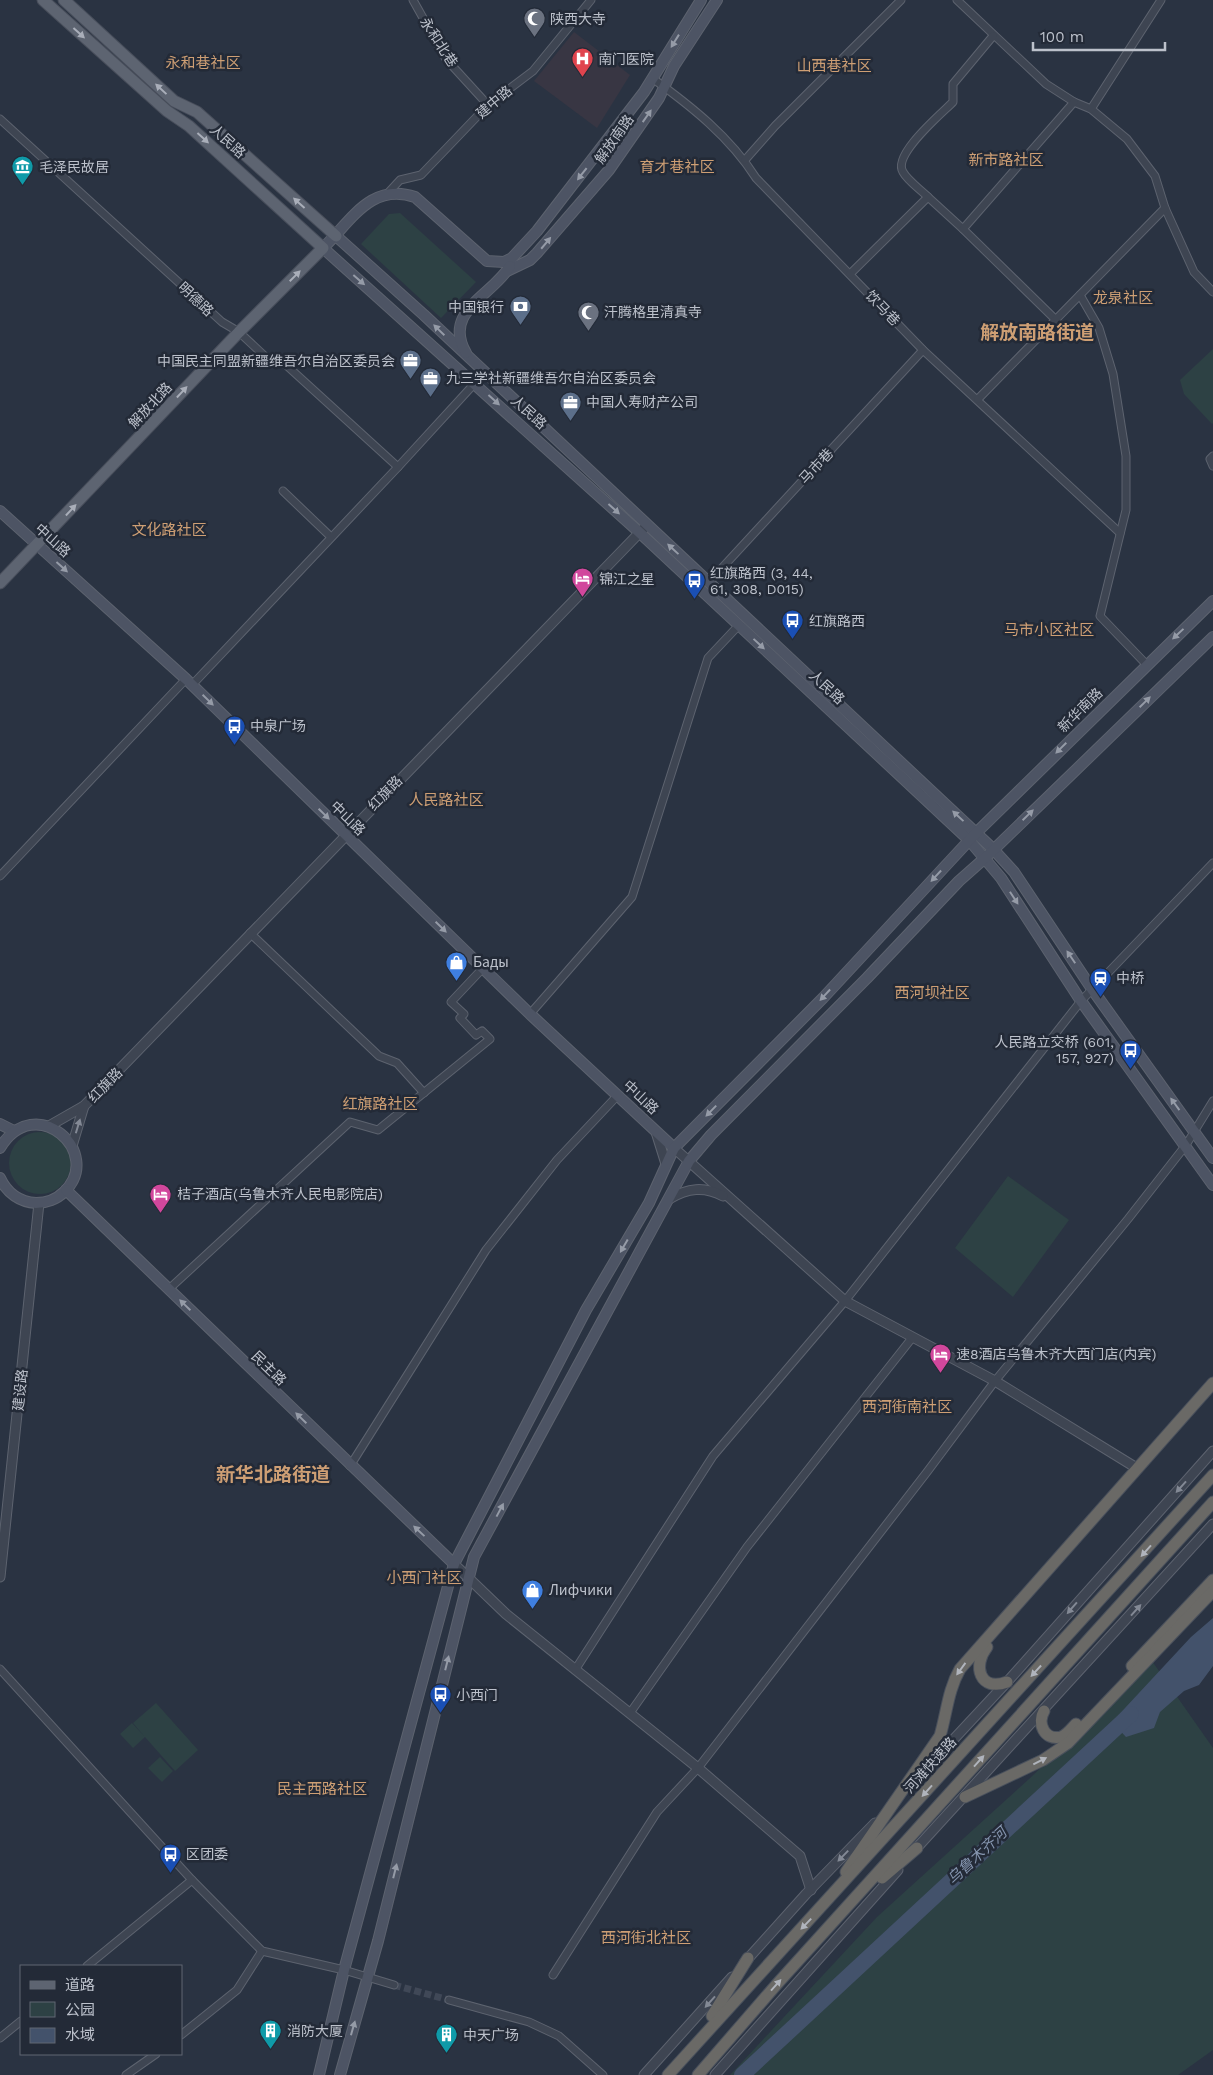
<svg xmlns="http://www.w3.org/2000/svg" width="1213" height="2075" viewBox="0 0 1213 2075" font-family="'Work Sans','Noto Sans SC',sans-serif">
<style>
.medical{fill:#383643}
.green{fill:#2d4144}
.water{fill:#43526b}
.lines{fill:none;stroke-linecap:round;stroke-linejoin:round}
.river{stroke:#43526b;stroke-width:16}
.minor-tunnel{stroke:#404857;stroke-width:7;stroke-dasharray:7 3.5;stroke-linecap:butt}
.minor-casing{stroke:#5d636f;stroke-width:9}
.tertiary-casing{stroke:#5d636f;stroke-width:11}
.secondary-casing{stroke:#5d636f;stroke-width:12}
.primary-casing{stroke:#484e5b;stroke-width:13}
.trunk-casing{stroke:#49505c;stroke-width:13}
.minor{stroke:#3e4552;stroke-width:7}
.tertiary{stroke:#3e4552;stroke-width:9}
.secondary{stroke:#4d5464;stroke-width:10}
.primary{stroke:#5d6471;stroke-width:11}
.trunk{stroke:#6a6966;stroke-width:11}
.oneway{fill:#a9aeb9}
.oneway2{fill:#959ba7}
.oneway3{fill:#838995}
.oneway4{fill:#b0b4bc}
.labels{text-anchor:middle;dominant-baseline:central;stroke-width:5;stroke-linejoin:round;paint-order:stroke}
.poi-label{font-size:14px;fill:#bcc1cb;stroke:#232a37;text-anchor:start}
.street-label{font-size:14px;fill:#bcc1cb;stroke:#232a37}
.neighbourhood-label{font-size:15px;fill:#ce9f74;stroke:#232a37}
.water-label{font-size:15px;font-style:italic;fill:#8696b0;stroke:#232a37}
.district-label{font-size:19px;font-weight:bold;fill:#ce9f74;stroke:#232a37}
</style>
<rect width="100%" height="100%" fill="#2a3342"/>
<!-- medical -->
<polygon class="medical" points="574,32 630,75 597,128 534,81"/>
<!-- green -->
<g class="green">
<polygon points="400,213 476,282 441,318 361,244 389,214"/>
<polygon points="1213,349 1213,423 1212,424 1184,394 1180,380"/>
<circle cx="40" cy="1163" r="31"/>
<polygon points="1008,1176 1069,1220 1013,1297 955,1248"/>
<polygon points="1152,1661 1213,1748 1213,2050 1178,2075 730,2075 877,1917 1029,1779"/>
<polygon points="156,1703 198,1750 175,1771 145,1737 133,1748 120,1734 132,1723 144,1736 133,1723"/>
<polygon points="160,1757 173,1771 162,1782 148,1768"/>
</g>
<!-- water -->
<polygon class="water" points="1213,1618 1213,1666 1199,1685 1184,1691 1160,1712 1154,1728 1126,1737 1112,1722 1191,1637"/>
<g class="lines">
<!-- river -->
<polyline class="river" points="742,2075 1131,1714"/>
<!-- minor-tunnel -->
<polyline class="minor-tunnel" points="394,1985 449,2000"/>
<defs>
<g id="minor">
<polyline points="413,0 446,59 488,105"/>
<polyline points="957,0 1046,84 1074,102 1091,109 1127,139 1155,176 1165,208 1194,272 1213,292"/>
<path d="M652 78C691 106 730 137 756 178L923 350 1120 533"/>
<polyline points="1091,109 1161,0"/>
<polyline points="0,119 222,322 239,332 271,362 285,364 398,467"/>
<polyline points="745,160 775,126 901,0"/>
<polyline points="388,193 400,180 421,175 488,105 533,71 591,0"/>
<path d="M928 197C920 189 908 181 903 172 892 155 941 114 953 102V84L993 36"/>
<polyline points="850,274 928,197 963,229"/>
<polyline points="1080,295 1099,328 1113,374 1126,456 1126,510 1100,616 1146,664"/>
<polyline points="1056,320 963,229 1074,102"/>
<polyline points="978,399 1165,208"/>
<polyline points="1213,456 1210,459 1213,466"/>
<polyline points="283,491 331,537"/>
<polyline points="709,582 923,350"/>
<polyline points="192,685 398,467 475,383"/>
<polyline points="0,876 186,679"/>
<polyline points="250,933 379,1056 397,1063 424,1093"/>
<polyline points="530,1014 632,897 708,658 739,625"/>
<polyline points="169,1289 350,1122 378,1130 490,1039 482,1031 476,1035 460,1018 464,1014 451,1002 483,968"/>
<polyline points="350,1466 486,1250 557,1160 618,1095"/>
<polyline points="0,1669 192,1880 262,1951 344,1970 394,1985"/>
<polyline points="575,1670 713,1456 845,1301 1081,1001 1213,863"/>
<polyline points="630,1713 747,1547 912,1338"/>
<polyline points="87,1966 192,1880"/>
<polyline points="553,1975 657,1812 698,1768 927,1472 995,1381 1128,1219 1186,1145 1213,1101"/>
<polyline points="449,2000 529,2022 559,2036 603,2075"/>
<polyline points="181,2035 237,1990 262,1951"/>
<polyline points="0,2038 21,2021"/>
<polyline points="126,2075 156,2054"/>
</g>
<g id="tertiary">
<polyline points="49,1126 84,1106 647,525"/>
<polyline points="656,1132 666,1164"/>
<polyline points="72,1146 84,1106"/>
<polyline points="674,1148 845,1301 995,1381 1135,1467"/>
<path d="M669 1199C688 1188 704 1186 723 1196"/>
<polyline points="454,1564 506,1614 698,1768 800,1856 811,1890"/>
<polyline points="0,1577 39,1203"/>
<polyline points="911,1785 1007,1682 1213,1451"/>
<polyline points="913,1852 1213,1524"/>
<polyline points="744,1963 806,1894 875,1823"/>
<polyline points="644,2075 732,1977"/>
<polyline points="715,2075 898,1870"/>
</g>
<g id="secondary">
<path d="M701 0 644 92 537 231 512 258 504 262 487 261 415 197C371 182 351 221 323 248L639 532 969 840 1001 878 1081 1001 1213 1185"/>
<polyline points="336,236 424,315 993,849 1014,872 1092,989 1213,1158"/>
<polyline points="507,271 530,260 537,253 609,170 659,98 674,66 717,0"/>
<path d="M466 353C442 311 492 296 510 266"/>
<polyline points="0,511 186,679 530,1014 674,1148"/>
<polyline points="0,1124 14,1131"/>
<path d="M0 1148C35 1090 105 1153 64 1192 57 1199 46 1203 36 1203 20 1202 7 1193 0 1178"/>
<polyline points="66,1190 454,1564"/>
<polyline points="319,2075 344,1970 454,1564 586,1310 649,1203 674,1148 823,998 976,833 1213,601"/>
<polyline points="340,2075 378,1941 474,1557 689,1161 711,1135 867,978 959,881 985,858 1213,637"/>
</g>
<g id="primary">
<polyline points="64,0 174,101 197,112 336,236"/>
<polyline points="0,583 239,332 323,248 189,126 167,111 43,0"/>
</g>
<g id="trunk">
<path d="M987 1647C972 1666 980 1692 1007 1682"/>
<polyline points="1132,1666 1213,1580"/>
<path d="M1044 1711C1037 1723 1044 1741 1061 1737 1067 1735 1071 1729 1076 1724"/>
<polyline points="965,1797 1043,1760 1068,1743 1213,1591"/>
<path d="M846 1872 940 1736C947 1712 948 1690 960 1669L1213 1383"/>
<polyline points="882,1878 917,1848"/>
<polyline points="712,2016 748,1958"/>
<polyline points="668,2075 1213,1475"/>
<polyline points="698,2075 777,1984 1213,1502"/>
</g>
</defs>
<!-- minor casing -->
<use href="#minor" class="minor-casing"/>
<!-- tertiary casing -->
<use href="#tertiary" class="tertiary-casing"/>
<!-- secondary casing -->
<use href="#secondary" class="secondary-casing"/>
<!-- primary casing -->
<use href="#primary" class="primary-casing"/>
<!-- trunk casing -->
<use href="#trunk" class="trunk-casing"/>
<!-- minor -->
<use href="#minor" class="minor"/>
<!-- tertiary -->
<use href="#tertiary" class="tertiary"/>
<!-- secondary -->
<use href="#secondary" class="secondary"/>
<!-- primary -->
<use href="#primary" class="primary"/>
<!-- trunk -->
<use href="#trunk" class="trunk"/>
</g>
<!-- one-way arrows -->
<defs><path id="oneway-solid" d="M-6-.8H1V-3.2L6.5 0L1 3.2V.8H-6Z" transform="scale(1.25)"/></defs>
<g class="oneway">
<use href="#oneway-solid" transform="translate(79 33) rotate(42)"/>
<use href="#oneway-solid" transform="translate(161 89) rotate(-137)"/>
<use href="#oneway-solid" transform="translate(203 138) rotate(42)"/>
<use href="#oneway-solid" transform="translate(299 203) rotate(-138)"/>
<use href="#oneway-solid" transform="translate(295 276) rotate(-45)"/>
<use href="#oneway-solid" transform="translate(182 392) rotate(-47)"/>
<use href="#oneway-solid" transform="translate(71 510) rotate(-47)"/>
</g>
<g class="oneway2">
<use href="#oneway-solid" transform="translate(675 41) rotate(122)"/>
<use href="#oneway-solid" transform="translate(647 116) rotate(-55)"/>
<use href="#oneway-solid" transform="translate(582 174) rotate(128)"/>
<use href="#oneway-solid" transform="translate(546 243) rotate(-50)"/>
<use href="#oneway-solid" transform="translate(359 280) rotate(41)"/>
<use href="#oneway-solid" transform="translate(439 330) rotate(-136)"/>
<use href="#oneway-solid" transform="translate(494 400) rotate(42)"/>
<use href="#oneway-solid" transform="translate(614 509) rotate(42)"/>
<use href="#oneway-solid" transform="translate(673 549) rotate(-137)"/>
<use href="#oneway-solid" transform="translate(62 567) rotate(42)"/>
<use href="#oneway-solid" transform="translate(1178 634) rotate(137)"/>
<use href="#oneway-solid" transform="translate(759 644) rotate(43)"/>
<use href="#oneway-solid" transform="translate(208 700) rotate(44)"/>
<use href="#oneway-solid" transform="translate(1145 702) rotate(-44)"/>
<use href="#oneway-solid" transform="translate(1061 748) rotate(135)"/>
<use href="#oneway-solid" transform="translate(324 814) rotate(44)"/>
<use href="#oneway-solid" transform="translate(1028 815) rotate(-44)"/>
<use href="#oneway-solid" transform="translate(958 816) rotate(-137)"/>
<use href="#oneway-solid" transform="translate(936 876) rotate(133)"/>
<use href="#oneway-solid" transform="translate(1014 898) rotate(57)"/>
<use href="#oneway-solid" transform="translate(441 927) rotate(44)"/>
<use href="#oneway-solid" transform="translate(1071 957) rotate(-124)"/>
<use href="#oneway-solid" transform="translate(825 995) rotate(133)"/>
<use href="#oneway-solid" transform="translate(1175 1104) rotate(-126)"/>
<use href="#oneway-solid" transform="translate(711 1111) rotate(134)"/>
<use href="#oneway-solid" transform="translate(624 1246) rotate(120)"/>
<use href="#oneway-solid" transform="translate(185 1305) rotate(-136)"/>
<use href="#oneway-solid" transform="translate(301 1418) rotate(-136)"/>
<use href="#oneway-solid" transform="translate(500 1510) rotate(-62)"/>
<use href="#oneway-solid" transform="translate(419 1531) rotate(-137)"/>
<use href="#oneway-solid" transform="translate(447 1663) rotate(-76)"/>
<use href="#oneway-solid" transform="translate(395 1871) rotate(-76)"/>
<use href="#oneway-solid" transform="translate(353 2028) rotate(-74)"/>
</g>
<g class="oneway3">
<use href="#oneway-solid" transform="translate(78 1126) rotate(-73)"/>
<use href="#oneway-solid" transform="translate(1181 1487) rotate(132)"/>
<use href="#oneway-solid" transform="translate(1072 1608) rotate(131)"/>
<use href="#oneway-solid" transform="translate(1136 1610) rotate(-48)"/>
<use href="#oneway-solid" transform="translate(843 1856) rotate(134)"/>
<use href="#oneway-solid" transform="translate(710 2002) rotate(132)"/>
</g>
<g class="oneway4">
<use href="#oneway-solid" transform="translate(1146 1551) rotate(132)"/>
<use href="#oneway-solid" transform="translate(961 1669) rotate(126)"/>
<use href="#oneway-solid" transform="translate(1036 1671) rotate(133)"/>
<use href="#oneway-solid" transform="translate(979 1761) rotate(-48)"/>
<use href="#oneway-solid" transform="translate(1040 1761) rotate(-27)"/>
<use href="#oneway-solid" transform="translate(927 1791) rotate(132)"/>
<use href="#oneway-solid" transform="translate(806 1924) rotate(134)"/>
<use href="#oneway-solid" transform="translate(776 1985) rotate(-48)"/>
</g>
<!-- icons -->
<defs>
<symbol id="mosque-pin" viewBox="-11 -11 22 30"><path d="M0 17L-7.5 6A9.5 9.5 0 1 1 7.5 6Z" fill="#6b7280" stroke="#232a37"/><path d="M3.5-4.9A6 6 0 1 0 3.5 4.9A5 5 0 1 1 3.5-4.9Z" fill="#fff"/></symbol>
<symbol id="hospital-pin" viewBox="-11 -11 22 30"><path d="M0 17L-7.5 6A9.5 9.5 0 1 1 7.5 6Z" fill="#e0444e" stroke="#232a37"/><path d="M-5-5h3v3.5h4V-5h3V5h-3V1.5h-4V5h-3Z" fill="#fff"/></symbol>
<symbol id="museum-pin" viewBox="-11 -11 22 30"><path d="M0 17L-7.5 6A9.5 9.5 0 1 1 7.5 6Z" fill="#0f9aa8" stroke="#232a37"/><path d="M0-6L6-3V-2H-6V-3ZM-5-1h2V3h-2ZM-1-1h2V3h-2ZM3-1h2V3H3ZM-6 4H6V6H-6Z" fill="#fff"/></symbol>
<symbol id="bank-pin" viewBox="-11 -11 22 30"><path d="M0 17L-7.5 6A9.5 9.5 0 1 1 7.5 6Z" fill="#5c6f8a" stroke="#232a37"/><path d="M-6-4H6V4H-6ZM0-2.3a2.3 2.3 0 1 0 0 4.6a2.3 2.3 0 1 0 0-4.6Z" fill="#fff"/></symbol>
<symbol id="office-pin" viewBox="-11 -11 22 30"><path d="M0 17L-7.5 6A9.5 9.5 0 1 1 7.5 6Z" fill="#5c6f8a" stroke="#232a37"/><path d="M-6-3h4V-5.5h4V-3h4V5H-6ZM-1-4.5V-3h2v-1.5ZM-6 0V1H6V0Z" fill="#fff"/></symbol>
<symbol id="hotel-pin" viewBox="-11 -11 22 30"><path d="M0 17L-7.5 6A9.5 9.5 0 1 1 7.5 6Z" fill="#d1479c" stroke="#232a37"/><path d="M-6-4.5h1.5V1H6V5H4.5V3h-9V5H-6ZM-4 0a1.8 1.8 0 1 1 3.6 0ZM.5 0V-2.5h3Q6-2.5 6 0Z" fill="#fff"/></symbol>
<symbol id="bus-pin" viewBox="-11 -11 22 30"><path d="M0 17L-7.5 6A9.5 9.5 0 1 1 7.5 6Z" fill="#1a4fb4" stroke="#232a37"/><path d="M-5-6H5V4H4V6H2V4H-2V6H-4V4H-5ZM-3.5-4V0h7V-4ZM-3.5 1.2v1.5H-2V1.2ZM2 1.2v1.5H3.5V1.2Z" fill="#fff"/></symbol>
<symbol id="shop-pin" viewBox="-11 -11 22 30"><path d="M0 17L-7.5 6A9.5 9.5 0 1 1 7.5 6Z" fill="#3f7fe0" stroke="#232a37"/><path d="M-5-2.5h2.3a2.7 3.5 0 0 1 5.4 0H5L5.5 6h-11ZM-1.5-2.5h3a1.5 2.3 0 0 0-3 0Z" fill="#fff"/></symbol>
<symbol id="station-pin" viewBox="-11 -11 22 30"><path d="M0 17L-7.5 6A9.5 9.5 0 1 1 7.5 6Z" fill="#1a4fb4" stroke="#232a37"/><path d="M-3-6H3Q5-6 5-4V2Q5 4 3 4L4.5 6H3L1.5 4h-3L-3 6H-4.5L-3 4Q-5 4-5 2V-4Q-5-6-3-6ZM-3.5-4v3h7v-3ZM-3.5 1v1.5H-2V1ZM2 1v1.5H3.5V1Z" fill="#fff"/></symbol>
<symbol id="building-pin" viewBox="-11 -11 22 30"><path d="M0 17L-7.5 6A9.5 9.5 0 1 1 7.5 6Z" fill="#0f9aa8" stroke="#232a37"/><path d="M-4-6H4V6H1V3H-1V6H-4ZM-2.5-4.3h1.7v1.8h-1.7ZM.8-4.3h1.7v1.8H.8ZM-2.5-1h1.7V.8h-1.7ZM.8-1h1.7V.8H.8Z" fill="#fff"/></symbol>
</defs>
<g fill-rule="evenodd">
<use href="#mosque-pin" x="522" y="6" width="25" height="34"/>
<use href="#hospital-pin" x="570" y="46" width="25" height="34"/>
<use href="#museum-pin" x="10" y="154" width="25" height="34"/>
<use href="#bank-pin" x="508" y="294" width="25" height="34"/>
<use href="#mosque-pin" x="576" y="300" width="25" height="34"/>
<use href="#office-pin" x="398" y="348" width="25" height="34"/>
<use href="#office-pin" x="418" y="366" width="25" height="34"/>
<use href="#office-pin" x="558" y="390" width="25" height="34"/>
<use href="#hotel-pin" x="570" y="566" width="25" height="34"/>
<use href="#bus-pin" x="682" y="568" width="25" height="34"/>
<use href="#bus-pin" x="780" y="608" width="25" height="34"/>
<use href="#bus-pin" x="222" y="714" width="25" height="34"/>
<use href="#shop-pin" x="444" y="950" width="25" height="34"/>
<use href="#station-pin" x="1088" y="966" width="25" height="34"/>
<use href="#bus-pin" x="1118" y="1038" width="25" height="34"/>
<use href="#hotel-pin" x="148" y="1182" width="25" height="34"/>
<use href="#hotel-pin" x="928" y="1342" width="25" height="34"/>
<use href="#shop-pin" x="520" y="1578" width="25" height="34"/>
<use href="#bus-pin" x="428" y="1682" width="25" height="34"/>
<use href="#bus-pin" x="158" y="1842" width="25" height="34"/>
<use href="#building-pin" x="258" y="2018" width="25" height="34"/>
<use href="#building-pin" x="434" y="2022" width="25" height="34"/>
</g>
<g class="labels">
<!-- poi labels -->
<g class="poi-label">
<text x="550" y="19">陕西大寺</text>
<text x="598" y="59">南门医院</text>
<text x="39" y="167">毛泽民故居</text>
<text x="504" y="307" text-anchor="end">中国银行</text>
<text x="604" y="312">汗腾格里清真寺</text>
<text x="395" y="361" text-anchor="end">中国民主同盟新疆维吾尔自治区委员会</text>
<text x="446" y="378">九三学社新疆维吾尔自治区委员会</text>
<text x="586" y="402">中国人寿财产公司</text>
<text x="710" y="573">红旗路西 (3, 44,<tspan x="710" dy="16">61, 308, D015)</tspan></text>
<text x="599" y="579">锦江之星</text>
<text x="809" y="621">红旗路西</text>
<text x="250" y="726">中泉广场</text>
<text x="473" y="962">Бады</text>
<text x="1116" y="978">中桥</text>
<text x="1114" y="1042" text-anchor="end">人民路立交桥 (601,<tspan x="1114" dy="16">157, 927)</tspan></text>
<text x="177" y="1194">桔子酒店(乌鲁木齐人民电影院店)</text>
<text x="956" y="1354">速8酒店乌鲁木齐大西门店(内宾)</text>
<text x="549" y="1590">Лифчики</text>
<text x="456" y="1695">小西门</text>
<text x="186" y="1854">区团委</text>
<text x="287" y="2031">消防大厦</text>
<text x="463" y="2035">中天广场</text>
</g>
<!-- street labels -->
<g class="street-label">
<text transform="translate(439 42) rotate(57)">永和北巷</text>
<text transform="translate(494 102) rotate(-40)">建中路</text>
<text transform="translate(614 139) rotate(-55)">解放南路</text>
<text transform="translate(228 141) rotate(42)">人民路</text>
<text transform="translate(196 299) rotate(43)">明德路</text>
<text transform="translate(883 308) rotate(46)">饮马巷</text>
<text transform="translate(150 405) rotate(-47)">解放北路</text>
<text transform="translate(529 412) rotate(42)">人民路</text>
<text transform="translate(816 466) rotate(-47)">马市巷</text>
<text transform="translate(53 540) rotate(42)">中山路</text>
<text transform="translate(827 687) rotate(43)">人民路</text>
<text transform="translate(1080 710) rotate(-45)">新华南路</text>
<text transform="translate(385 793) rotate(-46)">红旗路</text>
<text transform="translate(348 818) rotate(44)">中山路</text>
<text transform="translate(105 1085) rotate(-46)">红旗路</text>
<text transform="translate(641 1097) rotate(43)">中山路</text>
<text transform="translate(269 1368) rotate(44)">民主路</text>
<text transform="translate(20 1390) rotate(-84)">建设路</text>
<text transform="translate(930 1765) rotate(-48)">河滩快速路</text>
</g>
<!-- neighbourhood labels -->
<g class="neighbourhood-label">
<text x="203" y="63">永和巷社区</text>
<text x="834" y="66">山西巷社区</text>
<text x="1006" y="160">新市路社区</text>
<text x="677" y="167">育才巷社区</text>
<text x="1123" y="298">龙泉社区</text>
<text x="169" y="530">文化路社区</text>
<text x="1049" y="630">马市小区社区</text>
<text x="446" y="800">人民路社区</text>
<text x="932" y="993">西河坝社区</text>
<text x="380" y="1104">红旗路社区</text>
<text x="907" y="1407">西河街南社区</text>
<text x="424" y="1578">小西门社区</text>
<text x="322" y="1789">民主西路社区</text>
<text x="646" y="1938">西河街北社区</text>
</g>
<!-- water labels -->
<g class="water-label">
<text transform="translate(977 1856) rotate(-43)">乌鲁木齐河</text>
</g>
<!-- district labels -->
<g class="district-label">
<text x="1037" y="332">解放南路街道</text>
<text x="273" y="1474">新华北路街道</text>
</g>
</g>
<!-- legend -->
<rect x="20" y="1965" width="162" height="90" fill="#232a37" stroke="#606672"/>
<rect x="30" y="1981" width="25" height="8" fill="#5d6471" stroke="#606672"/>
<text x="65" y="1990" font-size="15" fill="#bcc1cb">道路</text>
<rect x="30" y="2002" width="25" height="15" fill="#2d4144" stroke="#606672"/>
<text x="65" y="2015" font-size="15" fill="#bcc1cb">公园</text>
<rect x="30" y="2028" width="25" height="15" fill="#43526b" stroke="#606672"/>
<text x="65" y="2040" font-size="15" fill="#bcc1cb">水域</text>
<!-- scale -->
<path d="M1033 42v8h132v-8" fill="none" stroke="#bcc1cb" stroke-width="2.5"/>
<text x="1040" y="42" font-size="15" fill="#bcc1cb" stroke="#232a37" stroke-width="4" paint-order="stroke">100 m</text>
</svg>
